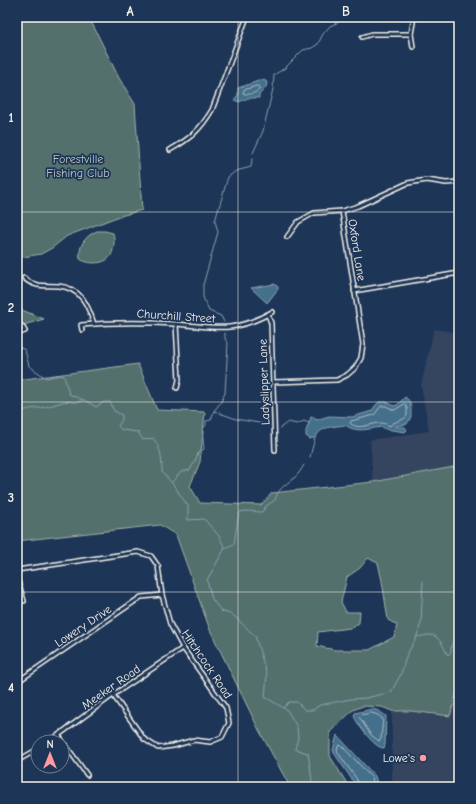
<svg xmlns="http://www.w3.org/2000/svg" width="476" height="804" viewBox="0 0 476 804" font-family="'Comic Neue',sans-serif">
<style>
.built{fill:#34455f}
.green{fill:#536f6d;stroke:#a4b0aa;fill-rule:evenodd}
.water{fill:#456f8c;stroke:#8ba3b1}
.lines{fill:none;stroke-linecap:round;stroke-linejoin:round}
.shore{stroke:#aebdc3;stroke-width:1}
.stream{stroke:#8ba3b1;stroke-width:1}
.minor-casing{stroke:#f4f1e8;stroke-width:6}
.minor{stroke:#1d3557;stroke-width:3}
.grid{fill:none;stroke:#f4f1e8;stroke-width:1;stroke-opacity:0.55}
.poi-dot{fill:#ff9aa2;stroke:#1d3557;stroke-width:1.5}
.labels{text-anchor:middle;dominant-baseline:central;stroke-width:3.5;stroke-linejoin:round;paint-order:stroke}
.park-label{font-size:12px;fill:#bcc4bd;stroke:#1d3557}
.street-label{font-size:12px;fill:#f4f1e8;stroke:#1d3557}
.poi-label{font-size:12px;fill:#f4f1e8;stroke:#1d3557;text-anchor:end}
.neatline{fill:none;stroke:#f4f1e8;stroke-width:1.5}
.grid-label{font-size:13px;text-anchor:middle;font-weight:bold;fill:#f4f1e8}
</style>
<rect width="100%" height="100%" fill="#1d3557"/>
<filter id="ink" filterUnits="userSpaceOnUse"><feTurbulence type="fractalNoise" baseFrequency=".025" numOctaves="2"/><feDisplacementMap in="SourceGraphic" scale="8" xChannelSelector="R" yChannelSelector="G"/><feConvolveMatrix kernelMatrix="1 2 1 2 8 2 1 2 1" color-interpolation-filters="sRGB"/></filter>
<g filter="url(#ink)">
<!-- built -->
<g class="built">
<polygon points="434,329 459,333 459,466 373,482 370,440 429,431 421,385"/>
<polygon points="459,686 459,787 392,787 392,711 411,711 450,716"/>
</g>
<!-- green -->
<g class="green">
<polygon points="17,17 89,17 119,78 135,104 142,210 117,217 67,236 52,248 41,254 17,258"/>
<path d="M97 231H105L113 233C115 239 114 247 112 253 108 265 89 265 80 259 78 246 85 236 97 231Z"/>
<polygon points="17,308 44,319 17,327"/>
<path d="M138 364 157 410 205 412 200 462 190 486 200 503 261 505 272 493 373 482 459 466V685L450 716 411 711H392L382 707 363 706 353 710 330 732V756L349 787H290L259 730 210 630 176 535 160 525 17 541V380ZM368 558 378 563 382 581 388 620 397 625 394 637 369 650H335L317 646 318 632 350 628 359 623 360 612H346L341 602 347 577 360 568Z"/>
</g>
<!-- water -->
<g class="water">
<polygon points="261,80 266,81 267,83 266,87 259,95 259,98 248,98 239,102 234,100 238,95 238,88"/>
<polygon points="275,284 278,287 278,289 267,303 251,288"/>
<path d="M405 397C412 401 411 410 411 417L407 424 394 426 395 427H405L407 430 405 432 385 429 383 427C369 428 358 434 345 425 333 427 321 426 316 437L310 439 306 436V431L311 417H314L316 420 329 416 352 417 372 411 375 406 379 402H387L394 406 397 405Z"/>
<path d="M372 709 379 711 386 716 385 745 384 748C375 749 357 724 354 716L355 713Z"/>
<polygon points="337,735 375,776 378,787 357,787 334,753 333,750"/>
</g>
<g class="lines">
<!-- shore -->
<g class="shore">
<path d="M258 86 260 89C256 93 248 96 243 93L244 90Z"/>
<path d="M405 404 407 408V416C402 422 395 420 390 426 387 425 385 423 381 423 371 423 358 431 350 423L351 421 374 415 381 406H386L394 410Z"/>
<polygon points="372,713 378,715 383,719 381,739 379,741 371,735 359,717 361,715"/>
<polyline points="360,787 356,778 338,753 337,750 339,745 342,746 372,778 374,787"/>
</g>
<!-- stream -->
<g class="stream">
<polyline points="253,153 263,131 273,89 274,75 285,68 303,50 312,48 318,44 323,34 330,26 341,21 346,17"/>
<polyline points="224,322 221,316 209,311 203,297 203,285 218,232 215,221 228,177 236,171 251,167 252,159"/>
<path d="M17 346 25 350 29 366 46 378 60 375 64 376 69 394 86 401 96 407 104 402H110L114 411 122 415V420L118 426 122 430 138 432 143 440 153 438C161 447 162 460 162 472L172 483 188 506V520L204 519 219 536 225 548 207 580 212 599 221 611 233 615 255 636 267 675 265 697 287 710 297 727 298 738 295 749 308 753 313 787"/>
<polyline points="214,411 236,419 270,425"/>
<path d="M17 414C27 407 39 409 50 406 54 405 58 403 62 402 71 400 74 405 83 400"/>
<polyline points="280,428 288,422 297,424 304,421 309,423"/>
<polyline points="310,457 315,438"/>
<polyline points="172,482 181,472 190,470 196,459 198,453 204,449 202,430 206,425 206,421 211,420 214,411 221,402 225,393 228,343 225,339 225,333"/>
<path d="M225 548 234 544 238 518 240 512C248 510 254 512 262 512L266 506 275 500C278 489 285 485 294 478 298 475 301 470 304 465"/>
<path d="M416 637C421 637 425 635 429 635 440 634 443 648 448 655L451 652V648L457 628"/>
<polyline points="283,708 289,702 297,702 305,710 313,710 320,705 351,699 366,698 391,692 401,674 407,654 416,639 421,623 423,581"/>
</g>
<defs>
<g id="minor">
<polyline points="362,37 372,34 411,34"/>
<polyline points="413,47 411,34 414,17"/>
<path d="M170 150C191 138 200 130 212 110L247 17"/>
<polyline points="287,237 298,222 314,213 342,211 358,206 408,183 427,180 446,183 459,182"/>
<path d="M24 278C35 288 45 285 59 286 81 288 88 305 94 324"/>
<polyline points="354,291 459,273"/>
<polyline points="268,315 271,323 275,450"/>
<polyline points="17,323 22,326 25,331 17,334"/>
<polyline points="176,324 179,380 177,388"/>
<path d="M82 330 81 325C112 322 143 322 175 324 217 327 232 334 272 312"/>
<polyline points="273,382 337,380 347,375 355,368 361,358 363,344 342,211"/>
<polyline points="17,570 138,552 151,556 158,566 162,595 170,624 183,648 226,708 229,723 222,737 210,742 194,740 173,746 158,748 144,739 113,695"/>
<polyline points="17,578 24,601"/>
<polyline points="17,682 141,597 162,595"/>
<polyline points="59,736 87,775"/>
<polyline points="49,742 113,695 183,648"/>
<polyline points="17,761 38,749"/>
</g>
</defs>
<!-- minor casing -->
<use href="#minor" class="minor-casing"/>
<!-- minor -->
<use href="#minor" class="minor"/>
</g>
</g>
<!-- grid -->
<path class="grid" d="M238 17V787M17 212H459M17 402H459M17 592H459"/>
<!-- markers -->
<circle class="poi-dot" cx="423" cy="758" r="4"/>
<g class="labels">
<!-- park labels -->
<g class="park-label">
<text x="78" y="159">Forestville<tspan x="78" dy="14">Fishing Club</tspan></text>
</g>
<!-- street labels -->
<g class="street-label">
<text transform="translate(357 250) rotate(81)">Oxford Lane</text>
<text transform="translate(176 316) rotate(4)">Churchill Street</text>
<text transform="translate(264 382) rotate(-92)">Ladyslipper Lane</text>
<text transform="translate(83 626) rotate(-34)">Lowery Drive</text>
<text transform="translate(207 664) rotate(56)">Hitchcock Road</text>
<text transform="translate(111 687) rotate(-35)">Meeker Road</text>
</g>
<!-- poi labels -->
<g class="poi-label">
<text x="415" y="758">Lowe's</text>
</g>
</g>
<!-- margin -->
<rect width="476" height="804" fill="none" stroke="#1d3557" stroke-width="44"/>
<!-- north arrow -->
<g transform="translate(50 754)"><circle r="19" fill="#1d3557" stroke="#738091"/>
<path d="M0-3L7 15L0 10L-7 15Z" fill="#ff9aa2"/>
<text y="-6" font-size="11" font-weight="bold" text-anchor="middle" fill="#f4f1e8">N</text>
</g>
<rect x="22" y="22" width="432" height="760" class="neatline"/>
<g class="grid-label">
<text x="130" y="16">A</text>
<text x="346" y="16">B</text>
<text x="11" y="122">1</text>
<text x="11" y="312">2</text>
<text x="11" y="502">3</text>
<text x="11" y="692">4</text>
</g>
</svg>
